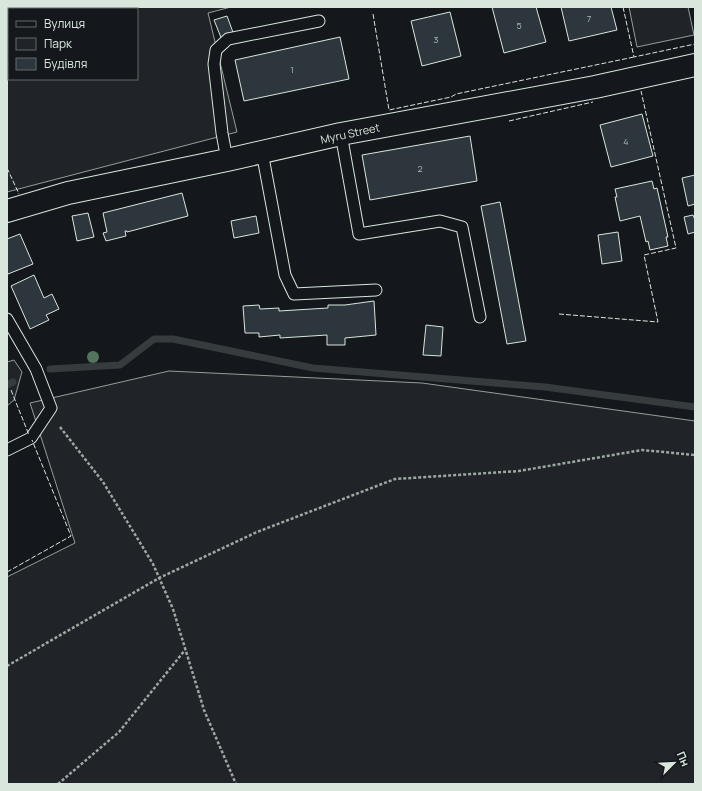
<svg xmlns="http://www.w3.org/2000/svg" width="702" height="791" viewBox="0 0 702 791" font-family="Manrope,sans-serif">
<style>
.green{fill:#202428;stroke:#939e99}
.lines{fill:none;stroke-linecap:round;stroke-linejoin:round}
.stream{stroke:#363b3e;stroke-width:7}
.building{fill:#2c363c;stroke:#d8e6dc}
.service-casing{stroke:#d8e6dc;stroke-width:13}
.minor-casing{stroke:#d8e6dc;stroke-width:24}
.path{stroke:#9da8a2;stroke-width:2.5;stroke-dasharray:3 2;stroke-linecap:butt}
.service{stroke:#14181c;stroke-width:11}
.minor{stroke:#14181c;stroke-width:22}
.fence{stroke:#d8e6dc;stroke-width:1;stroke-dasharray:5 2;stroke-linecap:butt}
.tree{fill:#55745f}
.labels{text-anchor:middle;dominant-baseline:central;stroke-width:3;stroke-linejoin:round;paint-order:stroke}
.number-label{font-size:9px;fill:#adbab4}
.street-label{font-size:11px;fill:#d8e6dc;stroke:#14181c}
</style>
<rect width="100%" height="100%" fill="#14181c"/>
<!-- green -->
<g class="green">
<polygon points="12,7 75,7 76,8 78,7 231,7 208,13 237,132 7,192 7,71 9,71 9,79 137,79 137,9 9,9 9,66 7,60 7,9"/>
<polygon points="629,7 688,7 694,35 637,47"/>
<polygon points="14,360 22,372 14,400 7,406 7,362"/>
<polygon points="169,371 422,383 695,421 695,784 7,784 7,577 75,543 30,403"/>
</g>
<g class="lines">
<!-- stream -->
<g class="stream">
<polyline points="50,369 120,365 154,339 173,339 313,368 545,387 695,407"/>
<polyline points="7,385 13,382"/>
</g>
</g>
<!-- building -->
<g class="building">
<polygon points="492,7 536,7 546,42 504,53"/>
<polygon points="561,7 611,7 617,30 569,41"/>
<polygon points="450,12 461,56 422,66 411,21"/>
<polygon points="227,16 234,35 222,40 214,20"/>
<polygon points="340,37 349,79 244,101 235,60"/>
<polygon points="642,114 653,156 611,167 600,125"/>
<polygon points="470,136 477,181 370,200 362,155"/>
<polygon points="695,175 695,204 688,206 682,178"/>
<polygon points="652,181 654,189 657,188 668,237 666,237 668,246 650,250 648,241 646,242 640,216 620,221 615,197 617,197 615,189"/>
<polygon points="182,193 188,216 127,232 127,231 125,231 126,236 106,241 103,233 107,232 103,213"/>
<polygon points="500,202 526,341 507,344 481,206"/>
<polygon points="88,213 94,237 77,241 72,216"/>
<polygon points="693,215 695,220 695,232 688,234 684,217"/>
<polygon points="256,216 259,233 234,238 231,221"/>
<polygon points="618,232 622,261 602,264 598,235"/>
<polygon points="20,234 33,264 8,274 7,271 7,239"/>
<polygon points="34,275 44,298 52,294 59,309 46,315 49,320 30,329 11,286"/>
<polygon points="374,301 376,335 345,338 345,345 327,345 327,335 280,338 280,335 259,337 259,333 245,333 243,306 259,305 260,309 279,308 279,311 328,308 328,305 345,305"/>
<polygon points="426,325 443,327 441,356 423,355"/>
</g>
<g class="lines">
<defs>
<g id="service">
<polyline points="341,134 359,234 440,221 462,227 480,317"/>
<polyline points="262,152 285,275 294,294 376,290"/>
<polyline points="227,160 222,133 214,64 216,50 228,39 319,21"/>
<polyline points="7,319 36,369 51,408 31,438 7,450"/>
</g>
<polyline id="minor" points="7,211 68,193 227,160 341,134 595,87 695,65"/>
</defs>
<!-- service casing -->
<use href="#service" class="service-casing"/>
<!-- minor casing -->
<use href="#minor" class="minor-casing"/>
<!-- path -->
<g class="path">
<polyline points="60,427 103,482 153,564 173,609 204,710 236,784"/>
<polyline points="7,666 159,578 257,532 395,479 519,471 642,450 695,455"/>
<polyline points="58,784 119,732 185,650"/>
</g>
<!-- service -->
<use href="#service" class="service"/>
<!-- minor -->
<use href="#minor" class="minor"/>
<!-- fence -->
<g class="fence">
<polyline points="623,7 634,57 695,44"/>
<polyline points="373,14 389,110 451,97 456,94 634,57"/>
<polyline points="509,121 593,102"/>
<polyline points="7,168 19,194"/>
<polyline points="559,314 658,322 644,255 676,248 641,91"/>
<polyline points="11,390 29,435"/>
<polyline points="7,572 71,536 32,440"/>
</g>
</g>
<!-- trees -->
<circle class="tree" cx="93" cy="357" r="6"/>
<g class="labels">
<!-- number labels -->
<g class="number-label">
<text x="589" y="18">7</text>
<text x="519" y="25">5</text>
<text x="436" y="39">3</text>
<text x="292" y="69">1</text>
<text x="626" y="141">4</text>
<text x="420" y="168">2</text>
</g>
<!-- street labels -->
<g class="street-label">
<text transform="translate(350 133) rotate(-12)">Myru Street</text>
</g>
</g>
<!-- border -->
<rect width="702" height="791" fill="none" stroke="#d8e6dc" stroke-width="16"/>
<!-- legend -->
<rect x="8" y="8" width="130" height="72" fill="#14181c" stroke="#626a69"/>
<rect x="16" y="21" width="20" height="6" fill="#14181c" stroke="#626a69"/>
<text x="44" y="28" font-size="12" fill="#d8e6dc">Вулиця</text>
<rect x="16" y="38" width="20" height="12" fill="#202428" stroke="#626a69"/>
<text x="44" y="48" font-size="12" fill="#d8e6dc">Парк</text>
<rect x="16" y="58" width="20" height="12" fill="#2c363c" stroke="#626a69"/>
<text x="44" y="68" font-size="12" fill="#d8e6dc">Будівля</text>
<!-- north arrow -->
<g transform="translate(674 763) rotate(66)" stroke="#14181c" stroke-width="3" paint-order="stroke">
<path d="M0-3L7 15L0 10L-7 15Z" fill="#d8e6dc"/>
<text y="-6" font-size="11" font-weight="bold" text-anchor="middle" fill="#d8e6dc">Пн</text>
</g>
</svg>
